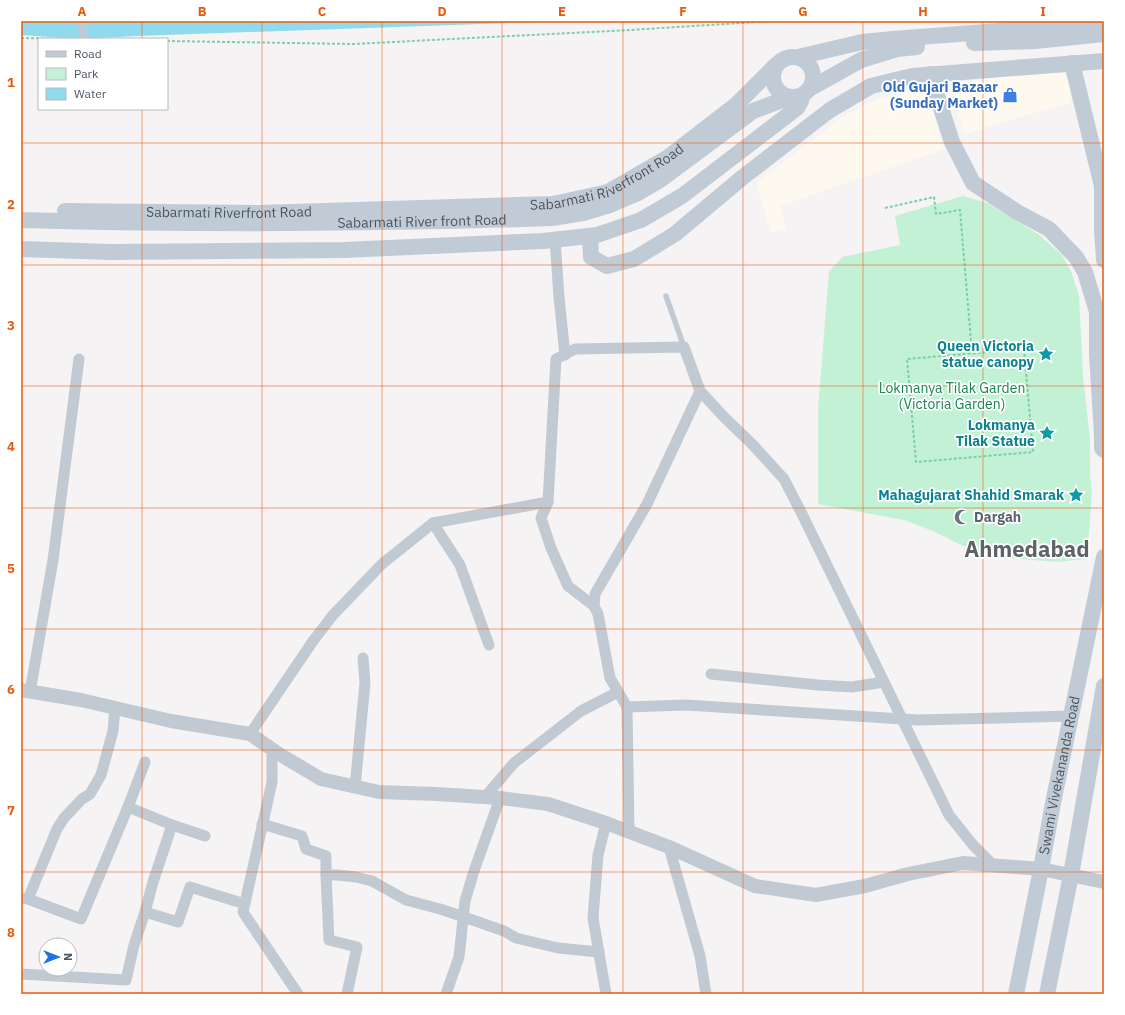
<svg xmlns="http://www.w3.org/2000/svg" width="1125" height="1015" viewBox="0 0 1125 1015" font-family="'IBM Plex Sans',sans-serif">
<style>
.commercial{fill:#fdf9ef}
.green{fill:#c3f1d5}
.water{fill:#90daee}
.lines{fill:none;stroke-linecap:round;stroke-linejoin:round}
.path{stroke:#7ad0a6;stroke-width:2;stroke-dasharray:3 2;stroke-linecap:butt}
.service{stroke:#c1cad2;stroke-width:5.5}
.pedestrian{stroke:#c1cad2;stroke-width:8}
.minor{stroke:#c1cad2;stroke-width:11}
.tertiary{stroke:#c1cad2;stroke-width:14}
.secondary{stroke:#c1cbd6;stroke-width:16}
.grid{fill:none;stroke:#e8590c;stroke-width:1;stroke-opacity:0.55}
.labels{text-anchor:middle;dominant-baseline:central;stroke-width:3.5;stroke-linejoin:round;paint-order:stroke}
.shop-label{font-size:14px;font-weight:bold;fill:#366cbe;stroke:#fff;text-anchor:end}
.street-label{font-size:14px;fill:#4a5661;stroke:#fff}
.culture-label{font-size:14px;font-weight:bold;fill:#0d838f;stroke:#fff;text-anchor:end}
.park-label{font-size:14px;fill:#17864f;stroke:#fff}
.worship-label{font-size:14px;font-weight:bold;fill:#5b616d;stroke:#fff;text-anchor:start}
.town-label{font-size:22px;font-weight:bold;fill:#5f6368;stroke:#fff}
.neatline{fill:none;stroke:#e8590c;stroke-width:1.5}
.grid-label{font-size:13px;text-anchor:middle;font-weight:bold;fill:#e8590c}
</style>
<rect width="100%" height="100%" fill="#f5f3f3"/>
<!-- commercial -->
<g class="commercial">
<polygon points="1060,69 1067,76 1070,87 1071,103 995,124 965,135 947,84"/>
<polygon points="922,86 927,90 944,149 780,206 786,228 771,233 756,183 844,116 877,99"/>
</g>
<!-- green -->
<polygon class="green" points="963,196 987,203 1038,234 1062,255 1071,271 1079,296 1083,376 1090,440 1090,473 1092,493 1087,559 1057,562 1010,558 983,554 959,544 933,531 904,520 818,504 818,409 829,272 842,257 900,245 895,216"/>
<!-- water -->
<polygon class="water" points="21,21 569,21 137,36 80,39 21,35"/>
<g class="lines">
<!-- path -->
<g class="path">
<polyline points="21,38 71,39"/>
<polyline points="167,41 353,44 630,30 772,21"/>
<polyline points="885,208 934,197 936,214 960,210 972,353"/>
<polygon points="1024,349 1033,452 916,462 907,359"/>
</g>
<!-- service -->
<polyline class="service" points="666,296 684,347"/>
<!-- pedestrian -->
<polyline class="pedestrian" points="82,21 83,39"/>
<!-- minor -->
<g class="minor">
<polyline points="555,239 559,297 565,355"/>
<polyline points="594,606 595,594 647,504 700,391"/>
<polyline points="489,645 460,565 433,523 548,502"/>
<polyline points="711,674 818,685 852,687 884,682"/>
<polyline points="30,692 53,560 79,359"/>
<polyline points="627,707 610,678 598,614 594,606 568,586 551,548 541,518 548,502 556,359 575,349 684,347 700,391 724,417 753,445 784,479 802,514 949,815 973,845 993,865"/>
<polyline points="250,734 313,641 333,615 382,564 433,523"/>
<polyline points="272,749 272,782 243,912 298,994"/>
<polyline points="355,787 365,683 363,658"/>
<polyline points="485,797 514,763 581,711 618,692"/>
<polyline points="128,807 172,825 205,836"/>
<polyline points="262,824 302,836 306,849 326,856 326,875 329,940 357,947 347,994"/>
<polyline points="629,832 627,707 686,705 918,720 1071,716"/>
<polyline points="669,847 700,956 706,994"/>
<polyline points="326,875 337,875 356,877 372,881 406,900 440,909 464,917 504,931 516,938 558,948 599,952"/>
<polyline points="21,898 28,899 81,919 128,807 145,762"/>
<polyline points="28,899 57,829 64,818 82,799 90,794 101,775 113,731 115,708"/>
<polyline points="145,912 178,922 190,887 245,904"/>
<polyline points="21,974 126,980 134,945 145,912 153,882 172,825"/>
<polyline points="446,994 459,957 465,901 474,871 500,798"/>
<polyline points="606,994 593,918 598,855 606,823"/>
</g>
<!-- tertiary -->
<polyline class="tertiary" points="21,690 81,700 171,721 250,734 279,754 321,779 379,792 436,794 500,798 548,804 606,823 669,847 755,886 816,895 865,886 908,874 963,863 1041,869 1104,882"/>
<!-- secondary -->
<g class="secondary">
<polyline points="974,43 1035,41 1104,34"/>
<polyline points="798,57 862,42 893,39 1104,23"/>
<circle cx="793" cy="77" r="20"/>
<polyline points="1072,63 1102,186 1102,228 1104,260"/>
<polyline points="930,74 952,142 973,183 1017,212 1049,229 1076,257 1085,272 1097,312 1097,354 1102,435 1102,448 1104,450"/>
<polyline points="809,89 861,60 897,49 917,47"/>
<path id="s1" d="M65 211 259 213 553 204 608 192 667 158 737 104 776 65"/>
<path id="s2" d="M21 220C198 225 375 224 552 218L583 213 610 205 636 194 660 180 753 111 790 97"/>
<polyline points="590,236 591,257 607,266 634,259 675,234 743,177 830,110 871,86 912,76 1104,61"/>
<polyline points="21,249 111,252 344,250 543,241 597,235 641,220 682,196 797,108 801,101 802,95"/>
<path id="s3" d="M1016 994 1041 869 1053 803 1104 557"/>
<polyline points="1047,994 1071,875 1104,686"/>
</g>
</g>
<!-- grid -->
<path class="grid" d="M142 21V39M262 21V994M382 21V994M502 21V994M623 21V994M743 21V994M863 21V994M983 21V994M142 109V994M21 143H1104M21 265H1104M21 386H1104M21 508H1104M21 629H1104M21 750H1104M21 872H1104"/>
<!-- icons -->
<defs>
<symbol id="shop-bare" viewBox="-9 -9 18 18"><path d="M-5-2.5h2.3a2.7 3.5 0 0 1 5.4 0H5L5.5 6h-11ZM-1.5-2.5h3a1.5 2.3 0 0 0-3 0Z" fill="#3f7fe0" stroke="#fff" stroke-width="2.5" paint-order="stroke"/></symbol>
<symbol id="sight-bare" viewBox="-9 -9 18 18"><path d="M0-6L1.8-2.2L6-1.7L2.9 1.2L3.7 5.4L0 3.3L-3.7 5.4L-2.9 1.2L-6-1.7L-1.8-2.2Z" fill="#0f9aa8" stroke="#fff" stroke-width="2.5" paint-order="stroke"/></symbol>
<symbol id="mosque-bare" viewBox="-9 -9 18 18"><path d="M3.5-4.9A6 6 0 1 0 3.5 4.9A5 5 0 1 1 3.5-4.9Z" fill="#6b7280" stroke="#fff" stroke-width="2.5" paint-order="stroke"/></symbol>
</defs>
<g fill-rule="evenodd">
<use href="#shop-bare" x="999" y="84" width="22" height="22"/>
<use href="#sight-bare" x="1035" y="343" width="22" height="22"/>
<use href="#sight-bare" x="1036" y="422" width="22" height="22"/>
<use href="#sight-bare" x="1065" y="484" width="22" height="22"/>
<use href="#mosque-bare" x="951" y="506" width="22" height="22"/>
</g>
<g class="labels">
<!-- shop labels -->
<g class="shop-label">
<text x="998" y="87">Old Gujari Bazaar<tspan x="998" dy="16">(Sunday Market)</tspan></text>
</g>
<!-- street labels -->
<g class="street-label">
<text stroke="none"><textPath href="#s1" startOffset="548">Sabarmati Riverfront Road</textPath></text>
<text stroke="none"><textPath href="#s1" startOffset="164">Sabarmati Riverfront Road</textPath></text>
<text stroke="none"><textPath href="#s2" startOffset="401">Sabarmati River front Road</textPath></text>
<text stroke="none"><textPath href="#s3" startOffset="223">Swami Vivekananda Road</textPath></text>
</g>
<!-- culture labels -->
<g class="culture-label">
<text x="1034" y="346">Queen Victoria<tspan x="1034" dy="16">statue canopy</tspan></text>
<text x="1035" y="425">Lokmanya<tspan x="1035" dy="16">Tilak Statue</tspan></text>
<text x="1064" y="495">Mahagujarat Shahid Smarak</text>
</g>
<!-- park labels -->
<g class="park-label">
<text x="952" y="388">Lokmanya Tilak Garden<tspan x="952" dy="16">(Victoria Garden)</tspan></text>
</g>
<!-- worship labels -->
<g class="worship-label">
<text x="974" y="517">Dargah</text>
</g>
<!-- town labels -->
<g class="town-label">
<text x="1027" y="548">Ahmedabad</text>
</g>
</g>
<!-- border -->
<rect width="1125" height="1015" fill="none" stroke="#ffffff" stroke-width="44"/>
<!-- legend -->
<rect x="38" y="38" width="130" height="72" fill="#ffffff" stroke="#b7bbc0"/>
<rect x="46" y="51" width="20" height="6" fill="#c1cbd6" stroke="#b7bbc0"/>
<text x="74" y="58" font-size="12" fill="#4a5661">Road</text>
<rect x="46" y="68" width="20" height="12" fill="#c3f1d5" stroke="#b7bbc0"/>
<text x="74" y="78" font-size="12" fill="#4a5661">Park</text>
<rect x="46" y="88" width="20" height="12" fill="#90daee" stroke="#b7bbc0"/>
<text x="74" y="98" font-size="12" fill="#4a5661">Water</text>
<!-- north arrow -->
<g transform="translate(58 957) rotate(90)"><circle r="19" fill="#ffffff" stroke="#b7bbc0"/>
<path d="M0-3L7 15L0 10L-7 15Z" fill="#1a73e8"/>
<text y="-6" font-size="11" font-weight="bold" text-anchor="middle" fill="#4a5661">N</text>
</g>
<rect x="22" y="22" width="1081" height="971" class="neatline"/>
<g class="grid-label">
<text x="82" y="16">A</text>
<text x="202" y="16">B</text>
<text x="322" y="16">C</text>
<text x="442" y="16">D</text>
<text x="562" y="16">E</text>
<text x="683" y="16">F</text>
<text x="803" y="16">G</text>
<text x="923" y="16">H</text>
<text x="1043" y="16">I</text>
<text x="11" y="87">1</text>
<text x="11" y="209">2</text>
<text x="11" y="330">3</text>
<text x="11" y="451">4</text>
<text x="11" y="573">5</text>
<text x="11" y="694">6</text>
<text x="11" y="815">7</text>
<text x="11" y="937">8</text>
</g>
</svg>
